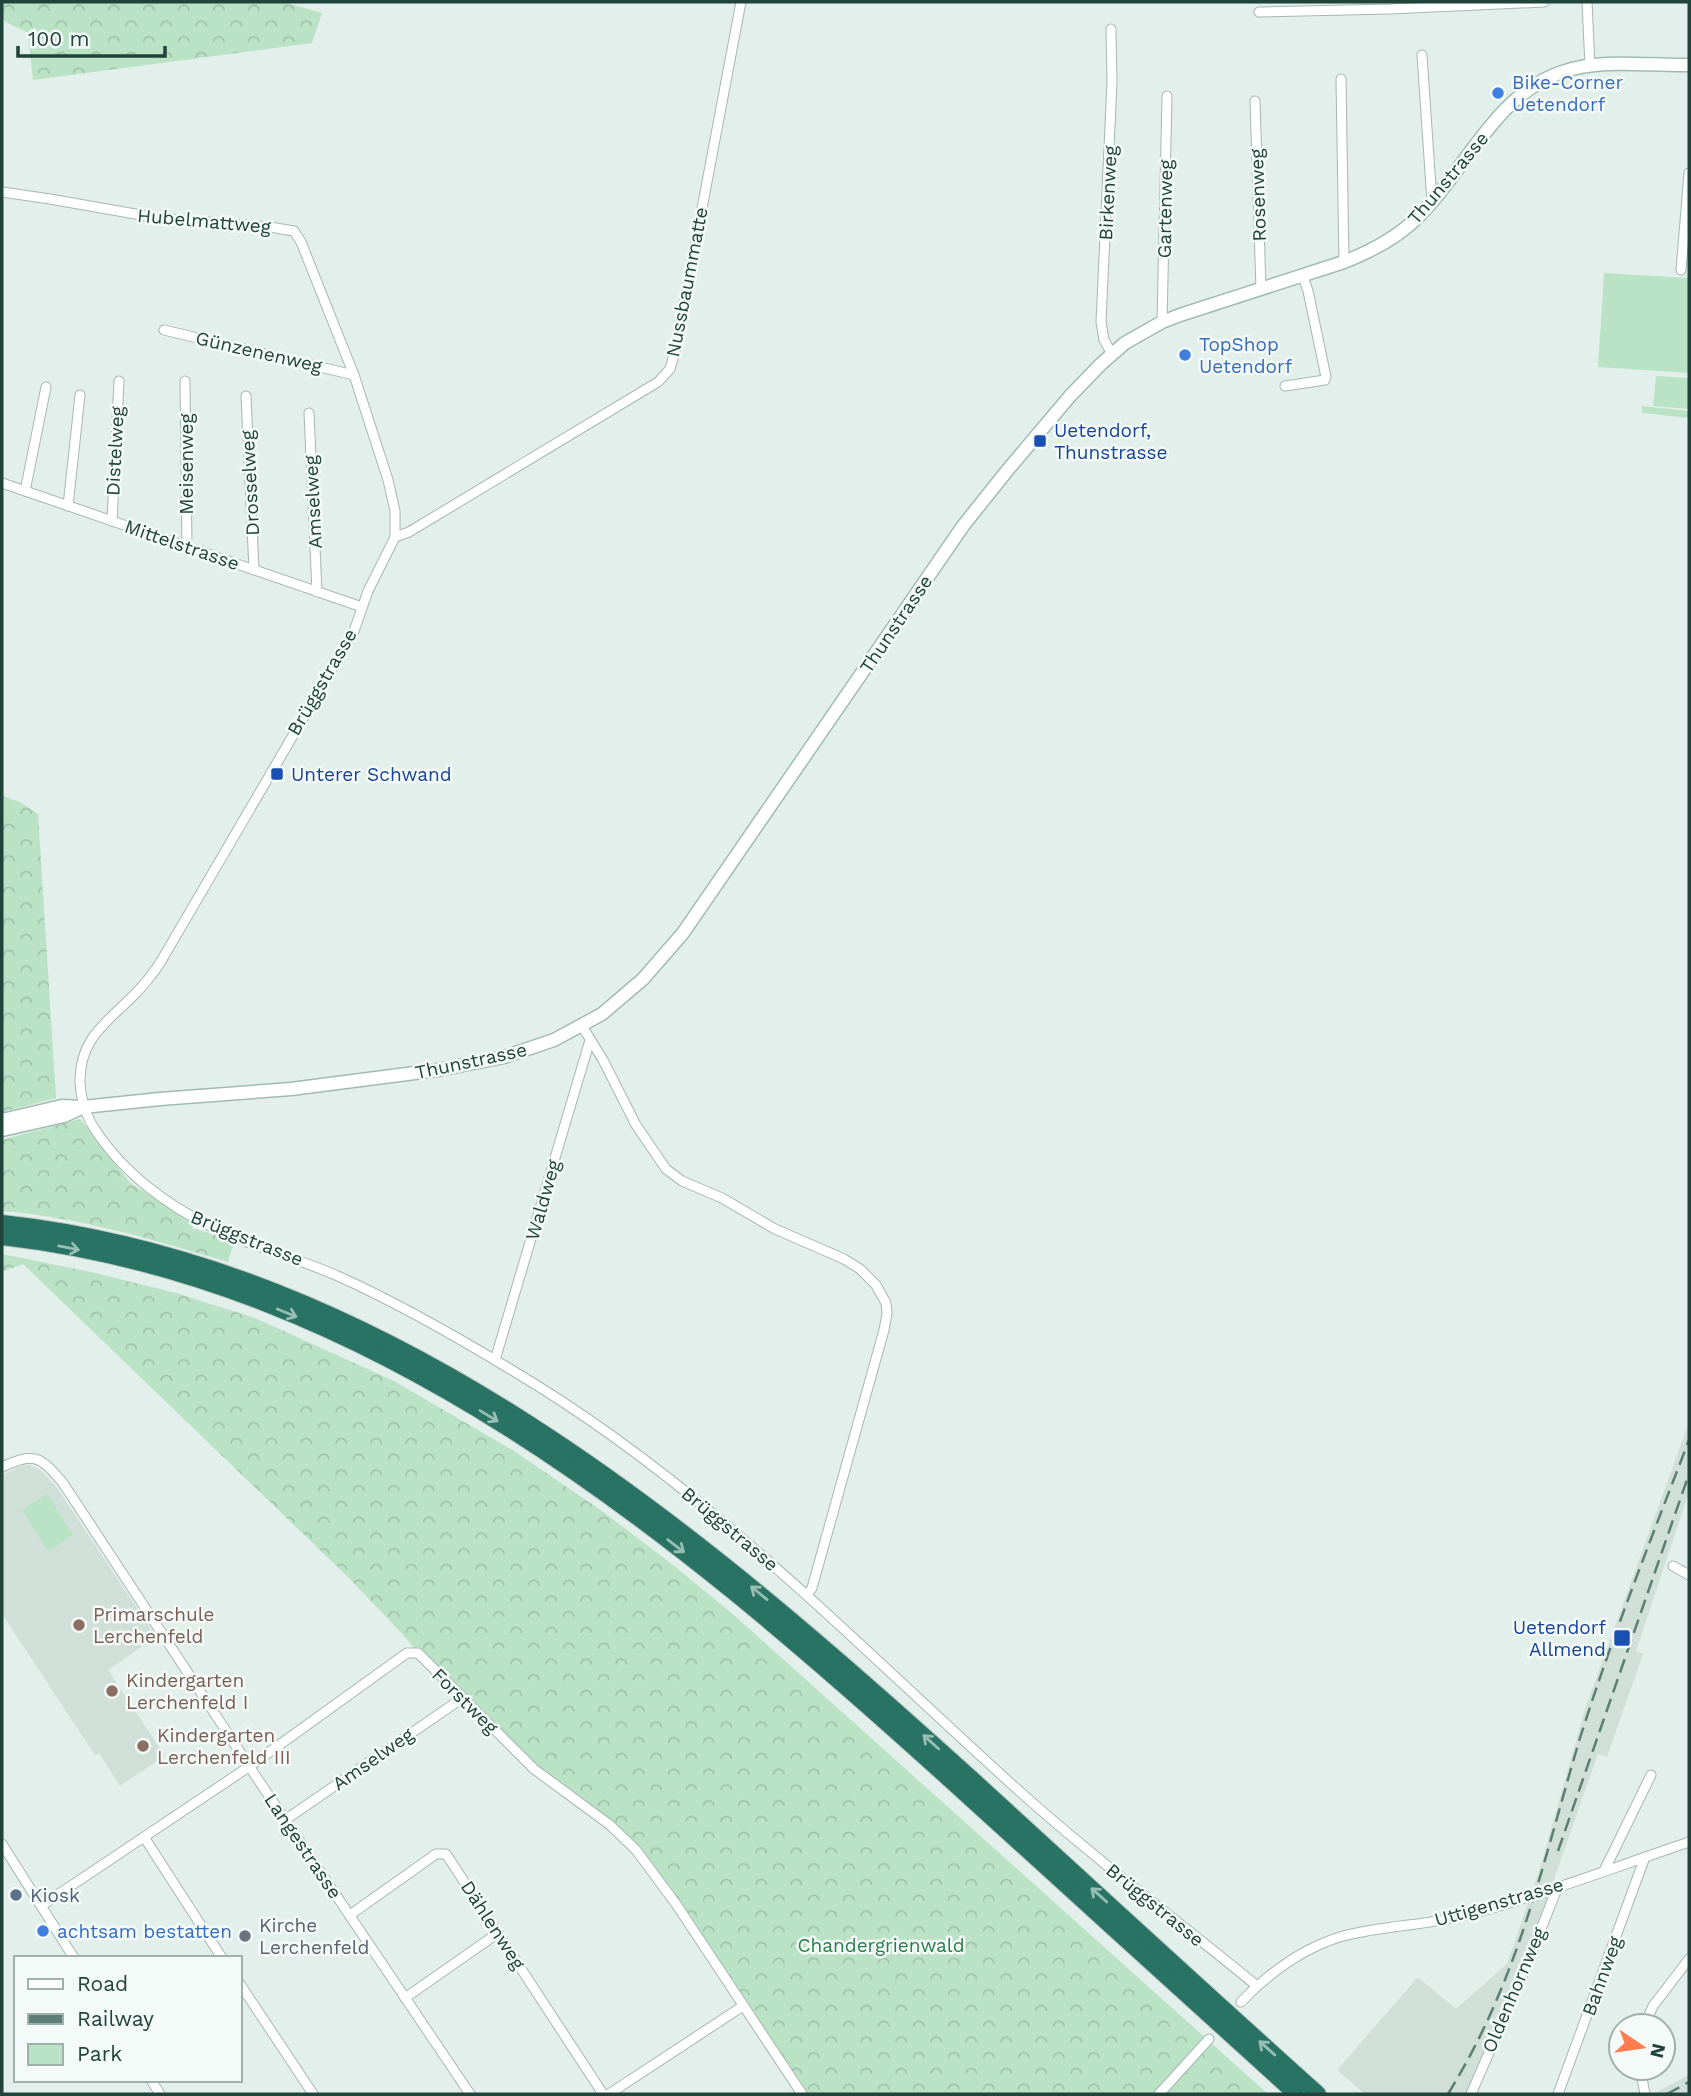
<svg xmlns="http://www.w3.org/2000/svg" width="1691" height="2096" viewBox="0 0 1691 2096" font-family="'Work Sans',sans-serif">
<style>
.built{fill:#d1dfd9}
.green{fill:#bae2c5}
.forest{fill:url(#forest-crowns)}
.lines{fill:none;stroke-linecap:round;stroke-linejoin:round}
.minor-casing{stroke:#a5b8b2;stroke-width:11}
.secondary-casing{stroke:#a0bcb2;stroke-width:15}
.motorway-casing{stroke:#c1cac8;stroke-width:18}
.minor{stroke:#fff;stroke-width:9}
.secondary{stroke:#fff;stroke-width:12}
.motorway{stroke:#287364;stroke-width:16}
.rail{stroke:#5b7e75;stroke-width:2.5;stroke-dasharray:14 7;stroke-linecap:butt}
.oneway{stroke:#98bdb5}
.shop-dot{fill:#3f7fe0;stroke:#f4faf7;stroke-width:2.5}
.transit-dot{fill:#1a4fb4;stroke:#f4faf7;stroke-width:2.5}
.education-dot{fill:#8d6e63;stroke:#f4faf7;stroke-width:2.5}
.service-dot{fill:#5c6f8a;stroke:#f4faf7;stroke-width:2.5}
.worship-dot{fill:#6b7280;stroke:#f4faf7;stroke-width:2.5}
.labels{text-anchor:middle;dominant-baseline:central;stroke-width:5;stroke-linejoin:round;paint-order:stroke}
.shop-label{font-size:19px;fill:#366cbe;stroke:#f4faf7;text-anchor:start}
.street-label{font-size:19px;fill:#20433a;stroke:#f4faf7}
.transit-label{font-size:19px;fill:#164399;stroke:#f4faf7;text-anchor:start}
.education-label{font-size:19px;fill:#785e54;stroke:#f4faf7;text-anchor:start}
.service-label{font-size:19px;fill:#4e5e75;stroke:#f4faf7;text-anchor:start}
.worship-label{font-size:19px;fill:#5b616d;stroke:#f4faf7;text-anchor:start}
.park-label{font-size:19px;fill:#257f48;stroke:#f4faf7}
</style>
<defs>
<pattern id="forest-crowns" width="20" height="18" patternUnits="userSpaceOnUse" patternTransform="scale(1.75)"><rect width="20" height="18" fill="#bae2c5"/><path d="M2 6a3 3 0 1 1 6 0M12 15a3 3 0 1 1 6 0" fill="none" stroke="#a0c3aa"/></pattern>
</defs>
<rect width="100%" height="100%" fill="#e3efea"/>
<!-- built -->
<g class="built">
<polygon points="1689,1422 1689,1492 1636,1651 1643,1654 1607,1757 1598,1754 1554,1879 1558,1886 1471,2094 1365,2094 1337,2070 1418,1977 1456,2009 1507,1964 1540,1868 1585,1709"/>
<polygon points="24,1465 30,1465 41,1470 57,1488 156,1637 108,1670 165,1756 120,1786 99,1753 95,1755 2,1614 2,1475"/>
<polygon points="1689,2075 1689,2094 1653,2094 1666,2087"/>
</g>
<!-- green -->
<g class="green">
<polygon points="1604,273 1689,278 1689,373 1598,367"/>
<polygon points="1656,376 1689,378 1689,409 1653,406"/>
<polygon points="1642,406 1689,411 1689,418 1642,413"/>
<polygon points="47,1494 73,1535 48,1551 22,1510"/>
</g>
<!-- forest -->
<g class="forest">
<polygon points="2,2 283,2 322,13 312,43 33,80 28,33 2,20"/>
<polygon points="2,796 20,802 38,814 56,1098 2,1112"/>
<path d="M80 1119 131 1184 194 1221 192 1228 234 1241 228 1262C154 1240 79 1217 2 1211V1140Z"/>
<polygon points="2,1254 91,1272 176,1293 255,1318 394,1381 514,1451 602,1511 673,1565 735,1616 1268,2094 802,2094 636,1850 543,1777 418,1653 406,1638 350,1579 23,1264 2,1272"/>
</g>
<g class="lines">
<defs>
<g id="minor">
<polyline points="1587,2 1590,66"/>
<polyline points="1259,12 1390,9 1544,2"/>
<polyline points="1111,29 1112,82 1101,322 1104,340 1112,354"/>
<polyline points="1422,55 1432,202"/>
<polyline points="1341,79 1344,262"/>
<polyline points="1255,101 1261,289"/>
<path d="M2 192 50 199 158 218 270 227 294 231 301 242 354 375 388 480 395 511V537L368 591 354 631 160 963C152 975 144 985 134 995 106 1023 79 1039 80 1083 81 1098 84 1110 91 1123 119 1170 167 1206 216 1229 256 1248 300 1259 340 1277 400 1304 459 1338 515 1372 700 1482 849 1637 1007 1780 1087 1853 1173 1917 1257 1986"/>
<polyline points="1681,270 1689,173"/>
<polyline points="1162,322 1167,96"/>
<polyline points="164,330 354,375"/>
<polyline points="185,381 187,547"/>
<polyline points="1285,386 1325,380 1326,377 1308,291 1303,276"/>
<polyline points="246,396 254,570"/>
<polyline points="309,413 317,592"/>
<polyline points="2,483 362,607"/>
<polyline points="25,491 46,387"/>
<polyline points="68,506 80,395"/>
<polyline points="112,521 119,381"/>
<polyline points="395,537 409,532 658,382 670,369 675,351 741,2"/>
<polyline points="582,1026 603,1060 636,1125 666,1169 682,1181 722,1198 775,1229 844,1259 860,1269 876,1285 886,1303 887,1314 884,1330 812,1588 807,1595"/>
<polyline points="495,1360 590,1040"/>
<path d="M2 1467C35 1452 40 1456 63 1483L259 1781 470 2094"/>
<polyline points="1673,1566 1689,1575"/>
<polyline points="285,1820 461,1699"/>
<polyline points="144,1837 222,1958"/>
<polyline points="2,1844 74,1958"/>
<polyline points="1604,1871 1651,1775"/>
<polyline points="41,1906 250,1766 407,1653 418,1653 534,1769 610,1825 636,1850 676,1904 802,2094"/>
<polyline points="350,1915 436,1854 446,1854 603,2094"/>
<polyline points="240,1984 313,2094"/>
<polyline points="405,1998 498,1933"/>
<path d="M1241 2002C1270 1972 1302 1948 1343 1936 1387 1925 1432 1925 1475 1913 1548 1893 1618 1866 1689 1842"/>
<polyline points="1644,2026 1653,2006 1689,1959"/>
<polyline points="1640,2068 1645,2094"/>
<polyline points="151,2080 160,2094"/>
<polyline points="609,2094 743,2006"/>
<polyline points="1159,2094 1209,2039"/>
<polyline points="1471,2094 1522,1977 1558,1886"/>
<polyline points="1558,2094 1645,1857"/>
</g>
<g id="secondary">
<path d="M2 1120 62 1106 83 1107 160 1099 291 1089 438 1070 504 1057 554 1040 602 1014 643 979 683 933 963 526 1006 472 1070 396 1101 364 1125 343 1162 322 1180 315 1344 262C1372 251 1399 237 1420 215 1467 168 1495 95 1562 72 1603 58 1647 66 1689 65"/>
<polyline points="2,1130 64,1116 79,1109"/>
</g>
<g id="motorway">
<path d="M2 1223C387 1265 696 1529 972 1779 1087 1884 1202 1990 1318 2094"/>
<path d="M2 1237C372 1279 671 1528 938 1769 1058 1877 1176 1986 1296 2094"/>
</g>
</defs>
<!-- minor casing -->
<use href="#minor" class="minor-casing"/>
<!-- secondary casing -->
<use href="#secondary" class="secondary-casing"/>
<!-- motorway casing -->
<use href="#motorway" class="motorway-casing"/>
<!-- minor -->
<use href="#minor" class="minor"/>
<!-- secondary -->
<use href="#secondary" class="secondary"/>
<!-- motorway -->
<use href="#motorway" class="motorway"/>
<!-- rail -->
<g class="rail">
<polyline points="1558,1851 1689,1474"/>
<path d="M1448 2094C1519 1979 1542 1865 1580 1738 1612 1637 1651 1539 1689 1440"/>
<polyline points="1667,2094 1689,2082"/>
</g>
</g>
<!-- one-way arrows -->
<defs><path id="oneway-shaft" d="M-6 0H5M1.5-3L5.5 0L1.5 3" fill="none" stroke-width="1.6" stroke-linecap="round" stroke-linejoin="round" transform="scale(1.75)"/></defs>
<g class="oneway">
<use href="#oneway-shaft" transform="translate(69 1248) rotate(11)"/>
<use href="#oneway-shaft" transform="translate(287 1313) rotate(22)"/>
<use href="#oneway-shaft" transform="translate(489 1416) rotate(31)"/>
<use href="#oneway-shaft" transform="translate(676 1546) rotate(38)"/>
<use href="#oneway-shaft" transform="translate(759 1593) rotate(-141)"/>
<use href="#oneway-shaft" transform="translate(931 1742) rotate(-138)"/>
<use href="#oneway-shaft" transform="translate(1099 1895) rotate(-138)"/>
<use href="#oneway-shaft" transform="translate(1267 2048) rotate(-138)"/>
</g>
<!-- markers -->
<g class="shop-dot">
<circle cx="1498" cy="93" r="7"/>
<circle cx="1185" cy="355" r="7"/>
<circle cx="43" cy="1931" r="7"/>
</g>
<g class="transit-dot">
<rect x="1033" y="434" width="14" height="14" rx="3.5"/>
<rect x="270" y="767" width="14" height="14" rx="3.5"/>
<rect x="1613" y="1629" width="18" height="18" rx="3.5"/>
</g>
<g class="education-dot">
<circle cx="79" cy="1625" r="7"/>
<circle cx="112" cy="1691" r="7"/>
<circle cx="143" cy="1746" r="7"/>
</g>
<circle class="service-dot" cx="16" cy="1895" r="7"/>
<circle class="worship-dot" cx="245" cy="1936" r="7"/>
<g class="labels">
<!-- shop labels -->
<g class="shop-label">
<text x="1512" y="82">Bike-Corner<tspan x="1512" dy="22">Uetendorf</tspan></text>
<text x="1199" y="344">TopShop<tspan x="1199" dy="22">Uetendorf</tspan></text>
<text x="57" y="1931">achtsam bestatten</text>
</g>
<!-- street labels -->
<g class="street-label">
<text transform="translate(1448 178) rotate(-50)">Thunstrasse</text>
<text transform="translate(1108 193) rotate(-87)">Birkenweg</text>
<text transform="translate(1258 195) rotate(-92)">Rosenweg</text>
<text transform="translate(1165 209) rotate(-89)">Gartenweg</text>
<text transform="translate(204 221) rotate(5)">Hubelmattweg</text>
<text transform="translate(687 282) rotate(-79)">Nussbaummatte</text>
<text transform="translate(259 352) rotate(13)">Günzenenweg</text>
<text transform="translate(115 451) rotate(-87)">Distelweg</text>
<text transform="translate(186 464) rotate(-90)">Meisenweg</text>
<text transform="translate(250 483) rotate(-93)">Drosselweg</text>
<text transform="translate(313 502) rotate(-93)">Amselweg</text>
<text transform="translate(182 545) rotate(19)">Mittelstrasse</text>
<text transform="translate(896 624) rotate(-56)">Thunstrasse</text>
<text transform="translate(322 682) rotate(-60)">Brüggstrasse</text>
<text transform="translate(471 1061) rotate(-12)">Thunstrasse</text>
<text transform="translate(543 1200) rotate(-74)">Waldweg</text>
<text transform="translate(247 1238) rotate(22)">Brüggstrasse</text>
<text transform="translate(730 1529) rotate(40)">Brüggstrasse</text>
<text transform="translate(465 1701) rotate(45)">Forstweg</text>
<text transform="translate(373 1759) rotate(-35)">Amselweg</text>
<text transform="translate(303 1846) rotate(56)">Langestrasse</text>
<text transform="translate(1499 1902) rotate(-16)">Uttigenstrasse</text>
<text transform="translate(1155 1905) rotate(39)">Brüggstrasse</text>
<text transform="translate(493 1925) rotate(57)">Dählenweg</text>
<text transform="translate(1602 1976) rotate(-70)">Bahnweg</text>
<text transform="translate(1514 1990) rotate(-67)">Oldenhornweg</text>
</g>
<!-- transit labels -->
<g class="transit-label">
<text x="1054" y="430">Uetendorf,<tspan x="1054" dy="22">Thunstrasse</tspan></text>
<text x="291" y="774">Unterer Schwand</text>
<text x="1606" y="1627" text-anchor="end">Uetendorf<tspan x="1606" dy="22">Allmend</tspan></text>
</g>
<!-- education labels -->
<g class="education-label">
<text x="93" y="1614">Primarschule<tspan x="93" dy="22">Lerchenfeld</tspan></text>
<text x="126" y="1680">Kindergarten<tspan x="126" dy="22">Lerchenfeld I</tspan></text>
<text x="157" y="1735">Kindergarten<tspan x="157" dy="22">Lerchenfeld III</tspan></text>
</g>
<!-- service labels -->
<g class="service-label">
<text x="30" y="1895">Kiosk</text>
</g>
<!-- worship labels -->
<g class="worship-label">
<text x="259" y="1925">Kirche<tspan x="259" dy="22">Lerchenfeld</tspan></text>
</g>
<!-- park labels -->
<g class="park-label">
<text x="881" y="1945">Chandergrienwald</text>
</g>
</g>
<!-- border -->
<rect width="1691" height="2096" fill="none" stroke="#20433a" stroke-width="7"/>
<!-- legend -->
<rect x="14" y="1956" width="228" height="126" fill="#f4faf7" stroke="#9fb1ab" stroke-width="2"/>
<rect x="28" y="1979" width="35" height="10" fill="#ffffff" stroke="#9fb1ab" stroke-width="2"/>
<text x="77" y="1991" font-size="21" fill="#20433a">Road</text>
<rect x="28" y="2014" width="35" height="10" fill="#5b7e75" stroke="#9fb1ab" stroke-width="2"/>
<text x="77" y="2026" font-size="21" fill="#20433a">Railway</text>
<rect x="28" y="2044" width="35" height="21" fill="#bae2c5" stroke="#9fb1ab" stroke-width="2"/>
<text x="77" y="2061" font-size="21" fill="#20433a">Park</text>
<!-- north arrow -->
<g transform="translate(1642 2047) rotate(103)"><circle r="33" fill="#f4faf7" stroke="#9fb1ab" stroke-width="2"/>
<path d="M0-5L12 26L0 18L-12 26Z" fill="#ff7c51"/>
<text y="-10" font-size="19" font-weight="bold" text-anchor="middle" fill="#20433a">N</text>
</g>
<!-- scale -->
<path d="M18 46v10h147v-10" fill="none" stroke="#20433a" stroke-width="3.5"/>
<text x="28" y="46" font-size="21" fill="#20433a" stroke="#f4faf7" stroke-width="5" paint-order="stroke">100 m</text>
</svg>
